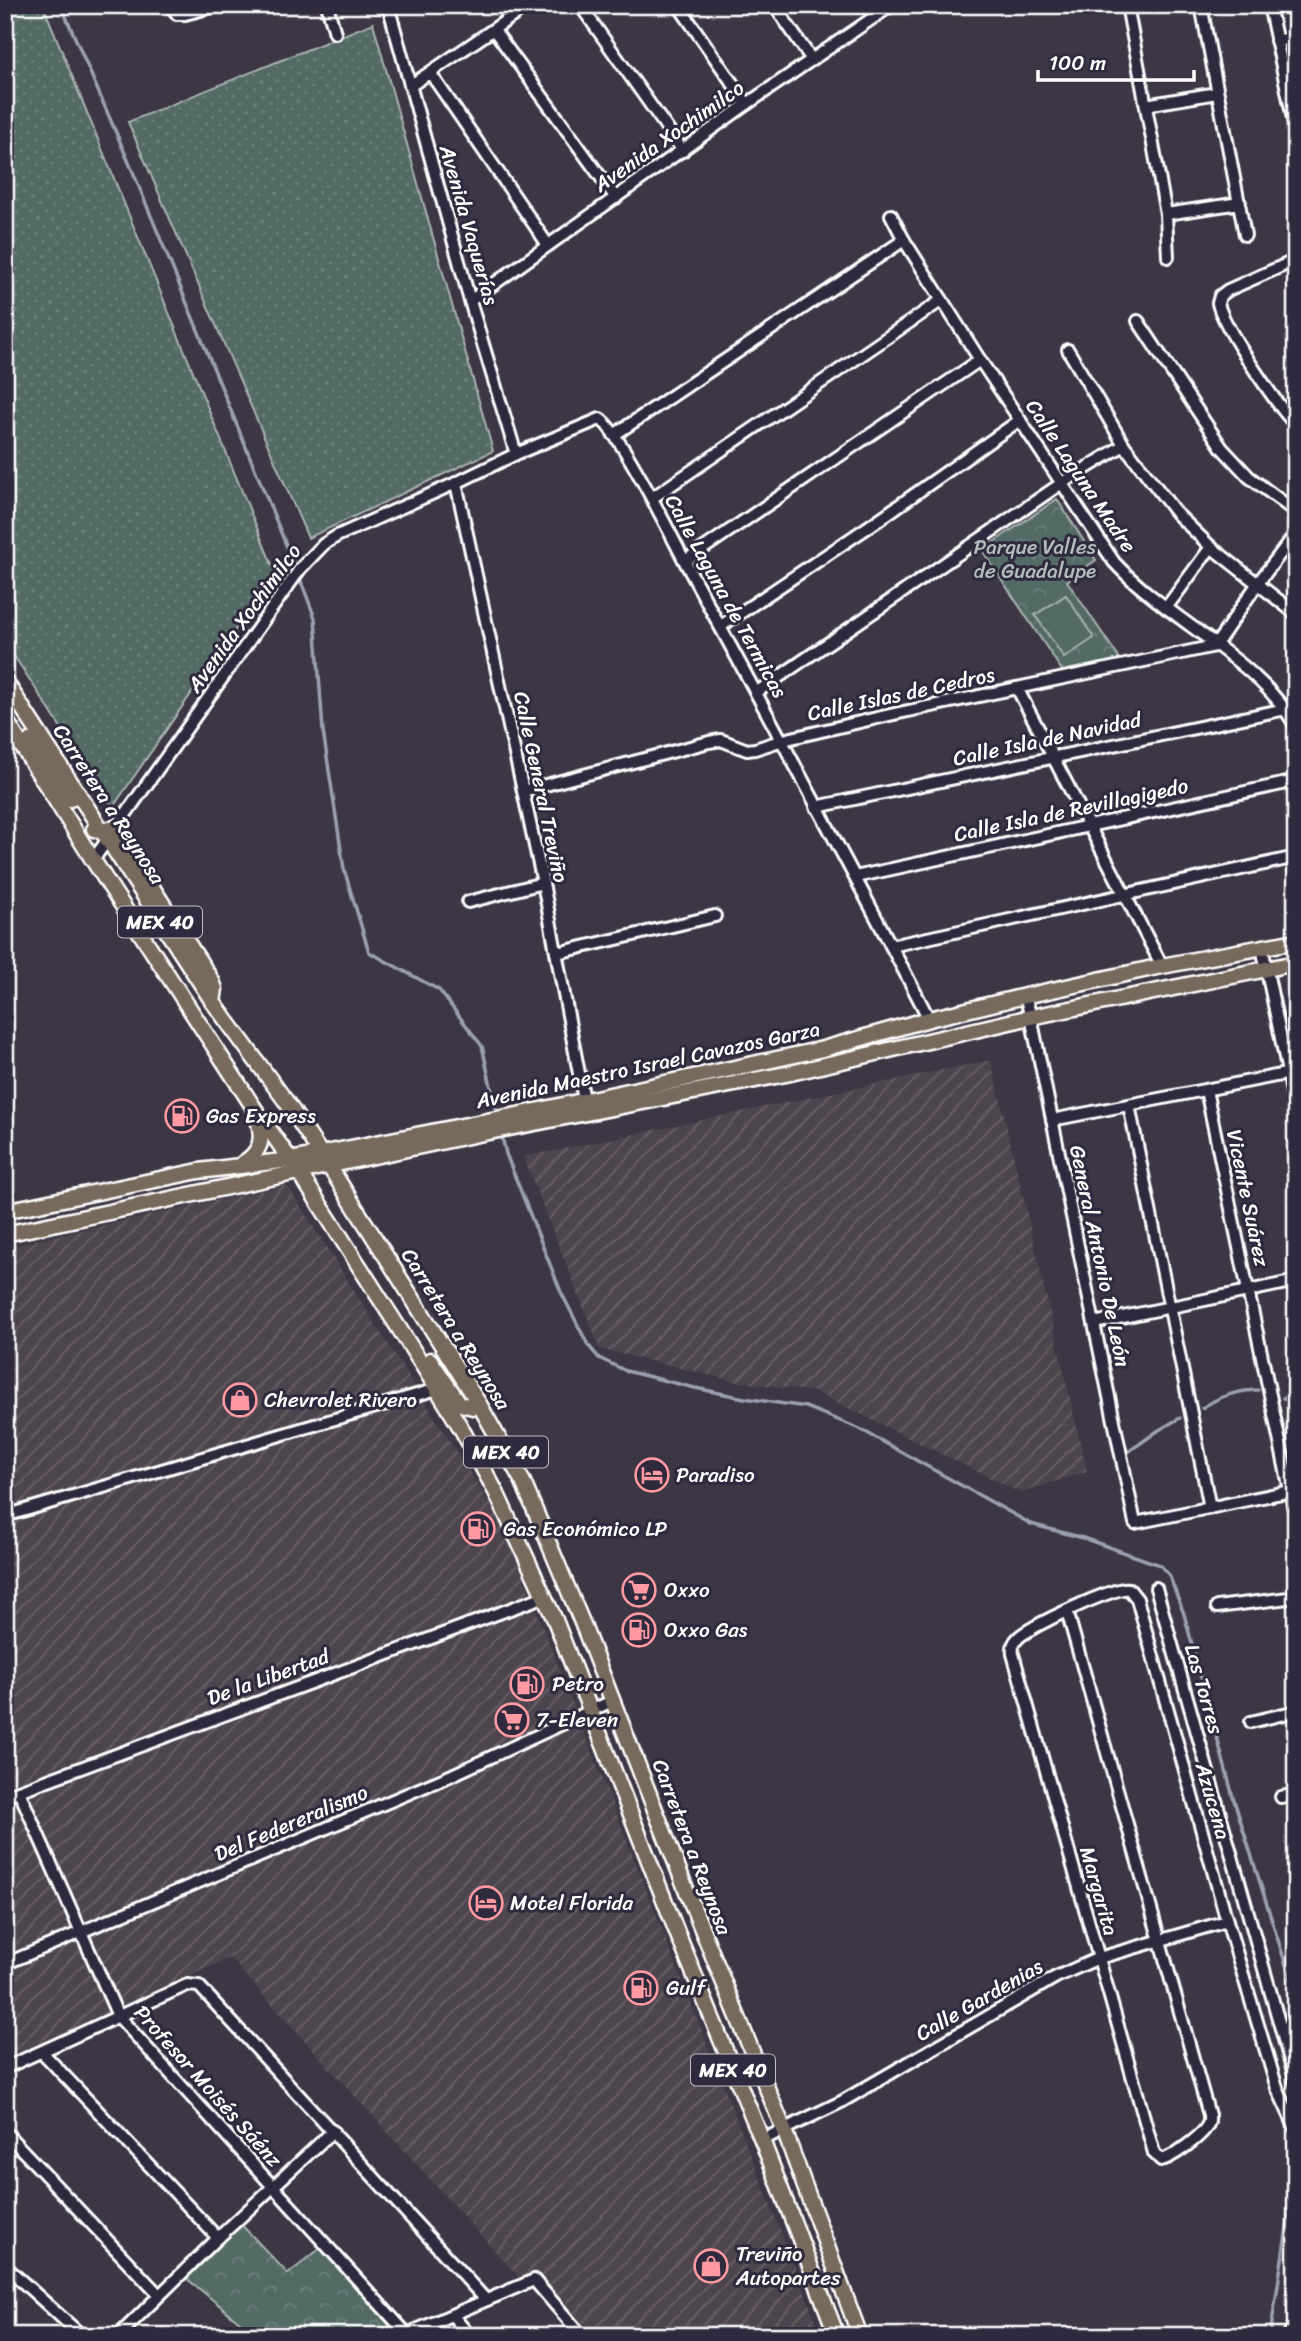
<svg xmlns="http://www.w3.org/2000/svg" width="1301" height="2341" viewBox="0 0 1301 2341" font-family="Sriracha,sans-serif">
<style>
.industrial{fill:url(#industrial-furrows)}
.grass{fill:url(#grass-dots);stroke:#a9b4b2;stroke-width:2}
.park{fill:url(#park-crowns);stroke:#a9b4b2;stroke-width:2}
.pitch{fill:#536a65;stroke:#a9b4b2;stroke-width:2}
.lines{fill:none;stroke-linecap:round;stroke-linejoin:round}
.stream{stroke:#9aa1b2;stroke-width:3.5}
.minor-casing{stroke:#fff;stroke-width:16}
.major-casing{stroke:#fff;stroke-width:19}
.minor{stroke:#2f2a3d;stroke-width:10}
.major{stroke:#77695c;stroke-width:14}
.labels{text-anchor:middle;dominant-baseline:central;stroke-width:6;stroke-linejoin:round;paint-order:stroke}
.shield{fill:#2f2a3d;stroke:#c1bfc5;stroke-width:2}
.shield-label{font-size:19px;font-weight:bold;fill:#fff}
.street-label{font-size:21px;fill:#fff;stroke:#2f2a3d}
.park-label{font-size:21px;fill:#b2bcba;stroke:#2f2a3d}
.poi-label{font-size:21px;fill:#fff;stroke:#2f2a3d;text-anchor:start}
</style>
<defs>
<pattern id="industrial-furrows" width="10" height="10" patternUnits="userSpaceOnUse" patternTransform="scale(1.75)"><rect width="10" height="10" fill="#4e444d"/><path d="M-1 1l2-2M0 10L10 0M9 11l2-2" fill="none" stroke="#696068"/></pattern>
<pattern id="grass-dots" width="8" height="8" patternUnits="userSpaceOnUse" patternTransform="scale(1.75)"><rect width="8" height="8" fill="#536a65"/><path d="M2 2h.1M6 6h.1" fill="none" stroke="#6d807c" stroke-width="1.8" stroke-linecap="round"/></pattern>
<pattern id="park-crowns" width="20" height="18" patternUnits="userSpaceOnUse" patternTransform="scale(1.75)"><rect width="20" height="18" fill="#536a65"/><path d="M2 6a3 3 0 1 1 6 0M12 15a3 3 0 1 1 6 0" fill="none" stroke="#6d807c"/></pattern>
</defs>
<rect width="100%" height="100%" fill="#3d3644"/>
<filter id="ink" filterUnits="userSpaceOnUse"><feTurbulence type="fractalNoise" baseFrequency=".0143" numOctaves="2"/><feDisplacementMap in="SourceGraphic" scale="14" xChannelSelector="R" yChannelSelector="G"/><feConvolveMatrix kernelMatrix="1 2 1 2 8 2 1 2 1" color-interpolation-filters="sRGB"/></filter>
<g filter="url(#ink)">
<!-- industrial -->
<g class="industrial">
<polygon points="991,1060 1087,1471 1021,1493 815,1392 734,1381 600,1349 523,1157"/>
<polygon points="287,1185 502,1523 822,2336 577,2336 513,2271 230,1958 5,2058 5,1247"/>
</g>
<!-- grass -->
<g class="grass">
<polygon points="5,5 43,5 275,572 113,807 5,642"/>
<polygon points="373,23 493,451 308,538 128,122"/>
</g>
<!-- park -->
<g class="park">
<polygon points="1057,499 1096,560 1067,581 1121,661 1065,675 982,550"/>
<polygon points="237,2220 288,2274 326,2244 402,2336 257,2336 181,2274"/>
</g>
<!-- pitch -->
<polygon class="pitch" points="1066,595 1094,638 1064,658 1035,615"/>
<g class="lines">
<!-- stream -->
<g class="stream">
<polyline points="61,5 133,172 296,569"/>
<polyline points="299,576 315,618 323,731 344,869 369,952 439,990 482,1046 497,1114"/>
<polyline points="501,1132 506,1154 561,1292 588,1345 599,1358 626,1371 695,1388 744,1398 806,1407 860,1429 1031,1524 1083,1538 1160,1565 1169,1575 1184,1614 1233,1797 1296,1997"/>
<polyline points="1283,1398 1296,1403"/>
<path d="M1202 1408C1220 1396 1236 1391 1258 1390"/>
<polyline points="1128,1452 1159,1430 1180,1418"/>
<polyline points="1270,2336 1296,2170"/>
</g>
<defs>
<g id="minor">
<polyline points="171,5 177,14 185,14 220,5"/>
<polyline points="327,5 335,33"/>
<polyline points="388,5 470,301 516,454"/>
<polyline points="580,5 683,151"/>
<polyline points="678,5 747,104"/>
<polyline points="774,5 812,60"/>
<polyline points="1127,5 1166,214 1168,257"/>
<polyline points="1201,5 1245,235"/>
<polyline points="1269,5 1296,133"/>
<polyline points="494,30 616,198"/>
<polyline points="1276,41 1296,37"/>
<polyline points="431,74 548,245"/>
<polyline points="410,86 529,5"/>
<polyline points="1146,105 1217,93"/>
<polyline points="1166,214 1240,203"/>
<path d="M891 215 904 240 980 360 1114 562C1167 620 1259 659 1296 727"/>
<path d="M1296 260 1228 290 1220 296 1218 303C1222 325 1278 407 1296 425"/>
<polyline points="470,301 747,104 892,5"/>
<polyline points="1138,321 1222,448 1249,477 1296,512"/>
<polyline points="1068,350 1124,445 1176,513 1211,547 1296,614"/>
<polyline points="614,435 904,240"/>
<polyline points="456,483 543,883 584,1100"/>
<polyline points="652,498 942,300"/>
<polyline points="685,561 980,360"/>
<polyline points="1166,608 1211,547"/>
<polyline points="721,626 874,523 1020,420"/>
<polyline points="1017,688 1162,966"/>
<polyline points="757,692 1062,483 1124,445"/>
<polyline points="523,791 709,742 721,740 747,750 755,749 783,740 894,714 1215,646 1258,583 1296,533"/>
<polyline points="816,807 1286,709"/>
<path d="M93 860 300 569 324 544 337 536 456 483 516 454 600 419C618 429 671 535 684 560 766 712 850 865 929 1019"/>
<polyline points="855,877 1296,781"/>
<polyline points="468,902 543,883"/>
<polyline points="891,946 1296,857"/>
<polyline points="1262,947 1296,1111"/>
<polyline points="557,953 715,916"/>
<polyline points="1025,996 1031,1017 1135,1523 1296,1490"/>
<polyline points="1206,1090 1296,1519"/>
<polyline points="1129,1105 1210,1508"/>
<polyline points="1052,1120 1296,1072"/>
<polyline points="1094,1323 1296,1281"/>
<polyline points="5,1516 437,1389"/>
<polyline points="1156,1588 1296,2082"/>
<polyline points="1217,1607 1296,1597"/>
<path d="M1067 1611 1209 2115C1209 2120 1210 2122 1207 2126 1202 2136 1172 2158 1161 2160L1154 2153 1013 1654C1012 1647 1013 1643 1018 1638 1029 1627 1116 1585 1129 1589L1137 1599 1227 1921 1277 2088 1296 2129"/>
<polyline points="1251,1722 1296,1711"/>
<polyline points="19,1791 118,2016 407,2334"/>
<polyline points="5,1796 545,1596"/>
<polyline points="1281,1797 1296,1794"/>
<polyline points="5,1964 452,1775 612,1701"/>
<polyline points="42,2052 218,2238"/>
<polyline points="5,2068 187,1985 199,1986 486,2300"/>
<polyline points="5,2132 159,2295"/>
<polyline points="762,2140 841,2102 1056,1977 1099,1958 1227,1921"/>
<polyline points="5,2266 82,2336"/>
<polyline points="452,2315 470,2336"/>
<polyline points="118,2336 218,2238 333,2131"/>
<polyline points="402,2336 534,2280 582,2336"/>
<polyline points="1288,2336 1296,2322"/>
</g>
<g id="major">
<polyline points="5,681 213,1002 285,1100 329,1166 479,1404 523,1482 581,1620 695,1912 784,2130 860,2336"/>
<polyline points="5,719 93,860 256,1111 299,1172 425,1369 461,1428 496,1492 555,1620 678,1935 762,2140 837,2336"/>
<polyline points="30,741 70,799"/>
<polyline points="94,829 101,831 118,827 121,839 212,981 215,989 213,1002"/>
<path d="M242 1164C261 1152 264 1140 258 1119"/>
<polyline points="5,1211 199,1171 290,1160 517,1115 823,1049 929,1019 1025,996 1162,966 1296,941"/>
<polyline points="5,1234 478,1134 786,1074 1031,1017 1296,963"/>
<polyline points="430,1360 460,1404 473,1407 479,1404"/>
</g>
</defs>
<!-- minor casing -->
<use href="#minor" class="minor-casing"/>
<!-- major casing -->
<use href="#major" class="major-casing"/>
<!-- minor -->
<use href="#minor" class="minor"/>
<!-- major -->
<use href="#major" class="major"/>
</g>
</g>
<!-- icons -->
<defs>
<symbol id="fuel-ring" viewBox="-11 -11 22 22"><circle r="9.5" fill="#2f2a3d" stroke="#ff9aa2" stroke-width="1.5"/><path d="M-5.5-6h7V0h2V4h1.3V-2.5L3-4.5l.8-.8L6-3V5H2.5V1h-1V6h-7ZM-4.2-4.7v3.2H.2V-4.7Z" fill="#ff9aa2"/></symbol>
<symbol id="shop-ring" viewBox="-11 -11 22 22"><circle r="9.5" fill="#2f2a3d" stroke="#ff9aa2" stroke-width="1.5"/><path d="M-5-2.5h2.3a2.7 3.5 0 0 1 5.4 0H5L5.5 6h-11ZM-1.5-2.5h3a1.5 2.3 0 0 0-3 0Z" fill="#ff9aa2"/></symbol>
<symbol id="hotel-ring" viewBox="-11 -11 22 22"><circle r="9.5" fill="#2f2a3d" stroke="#ff9aa2" stroke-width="1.5"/><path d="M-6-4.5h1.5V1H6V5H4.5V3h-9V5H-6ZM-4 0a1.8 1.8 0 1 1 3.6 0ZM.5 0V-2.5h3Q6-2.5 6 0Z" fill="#ff9aa2"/></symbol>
<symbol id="supermarket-ring" viewBox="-11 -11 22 22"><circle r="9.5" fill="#2f2a3d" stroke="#ff9aa2" stroke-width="1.5"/><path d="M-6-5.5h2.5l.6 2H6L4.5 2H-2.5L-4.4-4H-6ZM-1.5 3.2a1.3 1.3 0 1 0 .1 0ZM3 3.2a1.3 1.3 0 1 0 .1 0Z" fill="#ff9aa2"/></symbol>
</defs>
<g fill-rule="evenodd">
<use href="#fuel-ring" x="163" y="1097" width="38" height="38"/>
<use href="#shop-ring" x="221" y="1381" width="38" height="38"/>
<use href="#hotel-ring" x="633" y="1456" width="38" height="38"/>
<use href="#fuel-ring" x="459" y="1510" width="38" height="38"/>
<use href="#supermarket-ring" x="620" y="1571" width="38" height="38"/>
<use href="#fuel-ring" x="620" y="1611" width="38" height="38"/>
<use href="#fuel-ring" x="508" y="1665" width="38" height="38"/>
<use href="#supermarket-ring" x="493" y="1701" width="38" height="38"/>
<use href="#hotel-ring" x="467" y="1884" width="38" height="38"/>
<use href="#fuel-ring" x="622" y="1969" width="38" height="38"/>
<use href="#shop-ring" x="692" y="2247" width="38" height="38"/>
</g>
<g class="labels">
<!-- shield labels -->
<g class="shield">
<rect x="118" y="906.5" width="84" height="31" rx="5"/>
<rect x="464" y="1436.5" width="84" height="31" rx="5"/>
<rect x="691" y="2054.5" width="84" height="31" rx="5"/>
</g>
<g class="shield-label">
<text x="160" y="922">MEX 40</text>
<text x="506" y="1452">MEX 40</text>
<text x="733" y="2070">MEX 40</text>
</g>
<!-- street labels -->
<g class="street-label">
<text transform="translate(669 136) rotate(-35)">Avenida Xochimilco</text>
<text transform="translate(469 225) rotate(74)">Avenida Vaquerías</text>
<text transform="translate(1081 476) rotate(56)">Calle Laguna Madre</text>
<text transform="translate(726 596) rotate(61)">Calle Laguna de Termicas</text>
<text transform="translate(244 618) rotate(-54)">Avenida Xochimilco</text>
<text transform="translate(901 694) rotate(-12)">Calle Islas de Cedros</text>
<text transform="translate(1047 739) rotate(-12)">Calle Isla de Navidad</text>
<text transform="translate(541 787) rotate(78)">Calle General Treviño</text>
<text transform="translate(109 804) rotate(57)">Carretera a Reynosa</text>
<text transform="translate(1071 810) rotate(-12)">Calle Isla de Revillagigedo</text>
<text transform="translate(648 1065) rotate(-12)">Avenida Maestro Israel Cavazos Garza</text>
<text transform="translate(1248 1198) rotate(78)">Vicente Suárez</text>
<text transform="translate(1100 1256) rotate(78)">General Antonio De León</text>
<text transform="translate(456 1329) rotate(58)">Carretera a Reynosa</text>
<text transform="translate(268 1677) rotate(-20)">De la Libertad</text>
<text transform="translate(1204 1689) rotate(74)">Las Torres</text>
<text transform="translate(1213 1801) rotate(74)">Azucena</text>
<text transform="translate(291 1823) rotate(-23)">Del Federeralismo</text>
<text transform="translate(692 1847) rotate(69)">Carretera a Reynosa</text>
<text transform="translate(1099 1891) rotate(74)">Margarita</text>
<text transform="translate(979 2000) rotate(-30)">Calle Gardenias</text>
<text transform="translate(208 2086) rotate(48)">Profesor Moisés Sáénz</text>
</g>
<!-- park labels -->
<g class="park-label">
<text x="1035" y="547">Parque Valles<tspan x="1035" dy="24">de Guadalupe</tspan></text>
</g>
<!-- poi labels -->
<g class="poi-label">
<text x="206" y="1116">Gas Express</text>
<text x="264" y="1400">Chevrolet Rivero</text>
<text x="676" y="1475">Paradiso</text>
<text x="503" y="1529">Gas Económico LP</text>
<text x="664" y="1590">Oxxo</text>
<text x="664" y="1630">Oxxo Gas</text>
<text x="552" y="1684">Petro</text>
<text x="536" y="1720">7-Eleven</text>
<text x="510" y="1903">Motel Florida</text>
<text x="666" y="1988">Gulf</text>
<text x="736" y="2254">Treviño<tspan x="736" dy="24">Autopartes</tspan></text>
</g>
</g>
<!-- margin -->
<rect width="1301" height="2341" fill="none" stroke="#2f2a3d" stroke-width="28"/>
<rect x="14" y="14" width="1273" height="2313" fill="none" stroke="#fff" stroke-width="2.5" filter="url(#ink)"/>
<!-- scale -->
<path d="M1038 70v10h156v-10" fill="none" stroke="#ffffff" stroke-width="3.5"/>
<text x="1049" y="70" font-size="21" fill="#ffffff" stroke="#2f2a3d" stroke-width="5" paint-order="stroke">100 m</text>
</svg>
